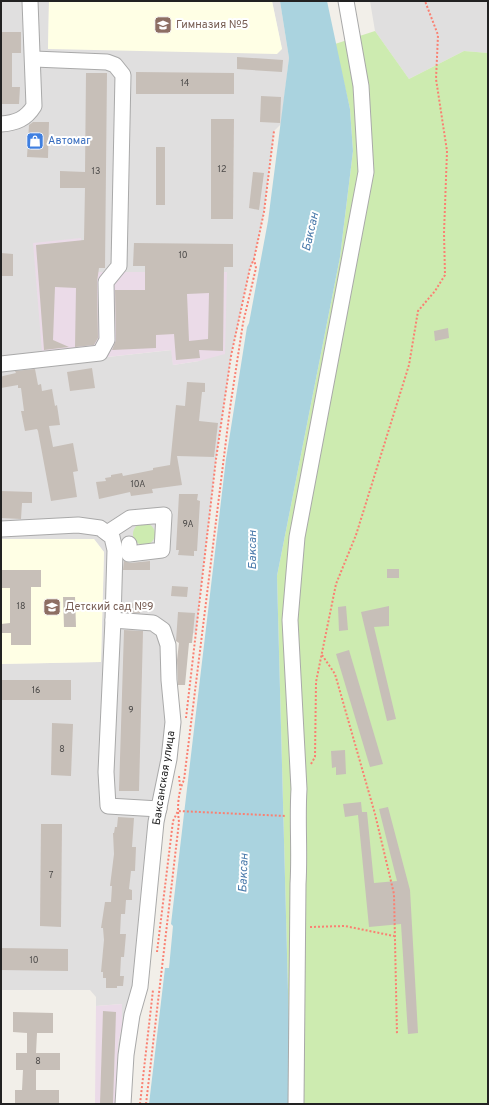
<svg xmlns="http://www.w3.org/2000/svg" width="489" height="1105" viewBox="0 0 489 1105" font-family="Overpass,sans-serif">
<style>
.residential{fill:#e0dfdf;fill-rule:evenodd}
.industrial{fill:#ebdbe8}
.education{fill:#ffffe5}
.grass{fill:#cdebb0}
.water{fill:#aad3df}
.building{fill:#c7bfb8;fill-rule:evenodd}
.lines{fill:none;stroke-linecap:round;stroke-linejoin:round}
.minor-casing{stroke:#a9a9a9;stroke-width:17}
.path{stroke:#fa8072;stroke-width:2;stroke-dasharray:2 2;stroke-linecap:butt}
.minor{stroke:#fff;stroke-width:15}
.labels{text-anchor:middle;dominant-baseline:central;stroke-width:4;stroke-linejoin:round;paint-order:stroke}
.number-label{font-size:9px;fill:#4b4948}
.education-label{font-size:11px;fill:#785e54;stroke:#fff;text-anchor:start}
.shop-label{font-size:11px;fill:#366cbe;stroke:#fff;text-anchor:start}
.street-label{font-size:11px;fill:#222;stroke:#fff}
.water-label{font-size:12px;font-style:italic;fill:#4a7aab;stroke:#fff}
</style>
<rect width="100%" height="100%" fill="#f2efe9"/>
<!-- residential -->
<g class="residential">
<path d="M1 1H49L48 49H282L272 1H280L289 58 281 124 274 131 264 212 254 259 250 268 231 356 216 459 196 632 168 645 172 702 117 1104 118 1044 122 1026V1004L96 1006V997L90 990H1V664L101 662 104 552 94 539H1ZM81 272 199 361 173 365 172 350 43 364Z"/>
<polygon points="370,1 488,1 488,53 464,51 409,79 375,31"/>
</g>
<!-- industrial -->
<g class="industrial">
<polygon points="81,238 81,272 227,272 225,354 199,361 173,365 171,350 43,364 33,243"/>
<polygon points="122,1004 122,1026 118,1044 117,1104 95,1104 96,1006"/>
</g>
<!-- education -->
<g class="education">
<polygon points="49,1 272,1 282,49 277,54 48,49"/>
<polygon points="1,539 94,539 104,552 101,662 1,664"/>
</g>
<!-- grass -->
<g class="grass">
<polygon points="375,31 409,79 464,51 488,53 488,1104 291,1104 277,576 340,257 353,151 350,109 335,44"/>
<circle cx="144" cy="534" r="11"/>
</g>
<!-- water -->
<polygon class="water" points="280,1 327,1 350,109 353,151 340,257 277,576 291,1104 149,1104 165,968 169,968 173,926 171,924 226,459 247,327 249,323 268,221 289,58"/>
<!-- building -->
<g class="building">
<polygon points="1,32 21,32 21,53 12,53 12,87 20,87 19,104 1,104"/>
<polygon points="237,57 283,60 282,72 237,69"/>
<polygon points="136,72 234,73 234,94 136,94"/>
<polygon points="86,73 107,73 105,268 99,268 97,282 98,338 94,345 75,347 76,288 55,287 53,340 69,347 44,350 36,245 84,240 85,188 60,188 60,171 85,172"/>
<polygon points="261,96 281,97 280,123 260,122"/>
<polygon points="211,119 234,119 233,219 211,219"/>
<polygon points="33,122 49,122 48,158 27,157 29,125"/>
<rect x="156" y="147" width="9" height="58"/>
<polygon points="253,172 264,173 259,210 249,208"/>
<path d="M134 243 233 244V267H224L223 351 199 350 200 358 176 360 174 334 156 335V348L112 350 116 340 115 290H145V266H133ZM209 293 208 339 189 341 187 294Z"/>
<polygon points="1,253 13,254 13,276 1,276"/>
<polygon points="448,328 449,338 435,341 434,331"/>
<polygon points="92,368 95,388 70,391 67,372"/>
<polygon points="35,369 38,385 41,384 42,391 52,389 55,406 57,405 60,425 49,426 53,447 73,443 78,471 73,472 77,497 51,501 38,431 37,429 25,431 21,411 24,411 21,388 18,388 18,385 1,388 1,377 3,376 16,373 15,371"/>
<polygon points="187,382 205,383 205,392 202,392 199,421 218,423 214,457 177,456 182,485 152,489 153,493 131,496 130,492 99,499 96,482 106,481 105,478 111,477 111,475 122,473 123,476 153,470 153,468 170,465 176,405 185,406"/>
<polygon points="1,491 32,492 32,503 22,503 21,519 1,518"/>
<polygon points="179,494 198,494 197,500 200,501 197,551 194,551 194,556 178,555 179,550 176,550"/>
<polygon points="124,561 130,563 150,561 150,570 123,570"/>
<rect x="387" y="569" width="12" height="9"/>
<polygon points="1,570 41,570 41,587 31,587 31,645 11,645 11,633 1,633 1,624 10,623 10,588 1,588"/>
<polygon points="172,586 188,587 187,597 171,596"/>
<polygon points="63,597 75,597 76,627 64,627"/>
<polygon points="122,603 141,604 140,613 122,612"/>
<polygon points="346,606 348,630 339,631 338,607"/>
<polygon points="389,606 389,626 374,627 396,719 387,721 361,612"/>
<polygon points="178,612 195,613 192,643 189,643 185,685 178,685 177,660 179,643 176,641"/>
<polygon points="124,630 143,631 139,791 119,791"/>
<polygon points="349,650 383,764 370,767 336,654"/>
<rect x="1" y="680" width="70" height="20"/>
<polygon points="52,723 73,724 71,776 51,775"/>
<polygon points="345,750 346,774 336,775 336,767 332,768 331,751"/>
<polygon points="361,802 362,812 367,812 374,883 397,881 379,809 388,807 410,890 418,1033 408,1034 401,924 369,927 358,815 345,817 343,804"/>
<polygon points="118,817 134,818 132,847 136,847 135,871 131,871 129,889 132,890 132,900 126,900 125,914 121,914 120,934 126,934 124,957 121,957 120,976 124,976 123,986 117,986 117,988 106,988 106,978 103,978 103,972 101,972 104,940 103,928 101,928 105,902 111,902 112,886 110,886 114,854 113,833 114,833 115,827 117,827"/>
<polygon points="41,824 62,824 61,927 40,926"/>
<polygon points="1,948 68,949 68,971 1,970"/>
<polygon points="103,1011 116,1012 113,1104 100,1104"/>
<polygon points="13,1012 53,1013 53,1033 37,1033 36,1053 60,1053 60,1070 36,1070 36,1090 59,1090 59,1104 15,1104 15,1090 22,1090 23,1070 16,1070 16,1053 27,1053 27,1033 13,1032"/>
</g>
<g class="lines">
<defs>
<g id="minor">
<path d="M1 124C16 123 26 119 34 106L30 1"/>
<polyline points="1,364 100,353 107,340 106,282 119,266 123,75 115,65 107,62 34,59"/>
<polyline points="1,529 78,525 100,528 112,537 115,550 113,620 153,623 163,630 168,645 169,680 173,722 169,759 156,822 140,987 132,1015 126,1055 123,1104"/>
<polyline points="107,533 130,518 164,515 162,550 129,554 129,544"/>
<polyline points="113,620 106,772 108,806 159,809"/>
<path d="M296 1104 298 884C300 852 297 821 299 789L290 620 297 537 366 172 361 86 346 1"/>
</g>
</defs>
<!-- minor casing -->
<use href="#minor" class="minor-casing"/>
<!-- path -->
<g class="path">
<polyline points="322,655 335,674 375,814 394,894 397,1035"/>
<polyline points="186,718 216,459 231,356 250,268 254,259 264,212 274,131"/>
<polyline points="311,764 315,757 316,682 336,584 356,535 409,365 418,311 435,291 445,275 444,233 447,151 436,79 438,35 425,1"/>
<polyline points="179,776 180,786"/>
<polyline points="310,927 345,926 394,936"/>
<polyline points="157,952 173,821 178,811 286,816"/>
<polyline points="140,1104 153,990"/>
<path d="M146 1104 179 822C177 808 178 792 184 780L230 408 243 323 256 268 254 259"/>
</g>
<!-- minor -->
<use href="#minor" class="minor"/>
</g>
<!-- icons -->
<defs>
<symbol id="school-square" viewBox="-11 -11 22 22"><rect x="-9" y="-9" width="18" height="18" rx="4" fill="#8d6e63" stroke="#fff"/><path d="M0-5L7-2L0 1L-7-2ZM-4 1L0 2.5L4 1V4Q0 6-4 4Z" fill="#fff"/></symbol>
<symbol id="shop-square" viewBox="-11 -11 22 22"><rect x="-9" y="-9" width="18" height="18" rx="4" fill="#3f7fe0" stroke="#fff"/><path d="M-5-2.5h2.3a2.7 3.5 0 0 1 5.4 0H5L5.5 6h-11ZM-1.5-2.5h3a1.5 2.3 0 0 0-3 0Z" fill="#fff"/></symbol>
</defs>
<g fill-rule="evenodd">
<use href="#school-square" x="153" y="15" width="20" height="20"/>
<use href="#shop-square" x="25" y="131" width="20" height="20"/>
<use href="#school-square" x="42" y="597" width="20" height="20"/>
</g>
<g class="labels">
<!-- number labels -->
<g class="number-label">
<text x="185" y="83">14</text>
<text x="222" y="169">12</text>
<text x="96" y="171">13</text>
<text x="183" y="255">10</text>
<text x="138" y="484">10А</text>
<text x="188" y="524">9А</text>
<text x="21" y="606">18</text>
<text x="36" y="690">16</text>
<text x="131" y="710">9</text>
<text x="62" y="749">8</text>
<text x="51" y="875">7</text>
<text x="34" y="960">10</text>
<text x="38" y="1061">8</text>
</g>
<!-- education labels -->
<g class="education-label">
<text x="176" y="25">Гимназия №5</text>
<text x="65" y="607">Детский сад №9</text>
</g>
<!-- shop labels -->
<g class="shop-label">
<text x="48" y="141">Автомаг</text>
</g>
<!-- street labels -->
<g class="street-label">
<text transform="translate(164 778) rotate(-81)">Баксанская улица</text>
</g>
<!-- water labels -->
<g class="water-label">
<text transform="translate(311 232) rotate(-77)">Баксан</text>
<text transform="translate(253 550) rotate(-90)">Баксан</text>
<text transform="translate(244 873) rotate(-88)">Баксан</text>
</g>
</g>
<!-- border -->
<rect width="489" height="1105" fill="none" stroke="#222222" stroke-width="4"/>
</svg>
